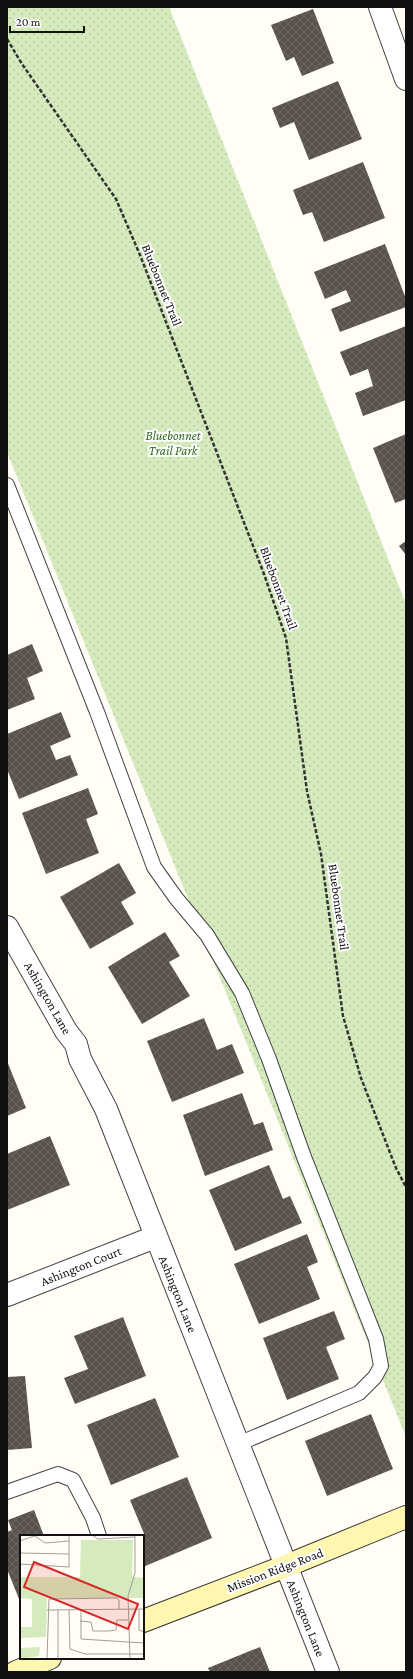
<svg xmlns="http://www.w3.org/2000/svg" width="413" height="1679" viewBox="0 0 413 1679" font-family="'Crimson Pro',serif">
<style>
.green{fill:url(#green-dots)}
.building{fill:url(#building-cross-hatch)}
.lines{fill:none;stroke-linecap:round;stroke-linejoin:round}
.lane-casing{stroke:#444;stroke-width:16}
.street-casing{stroke:#444;stroke-width:24}
.secondary-casing{stroke:#333;stroke-width:24}
.path{stroke:#333;stroke-width:2.5;stroke-dasharray:4 2;stroke-linecap:butt}
.lane{stroke:#fff;stroke-width:14}
.street{stroke:#fff;stroke-width:22}
.secondary{stroke:#fff6b0;stroke-width:22}
.labels{text-anchor:middle;dominant-baseline:central;stroke-width:4;stroke-linejoin:round;paint-order:stroke}
.street-label{font-size:13px;fill:#111;stroke:#fff}
.park-label{font-size:13px;font-style:italic;fill:#2f6b1f;stroke:#fff}
.inset-road{fill:none;stroke:#a09f9a;stroke-width:1}
.view{fill:#d62828;fill-opacity:0.15;stroke:#d62828;stroke-width:2}
.inset-edge{fill:none;stroke:#111;stroke-width:2}
</style>
<defs>
<pattern id="green-dots" width="8" height="8" patternUnits="userSpaceOnUse"><rect width="8" height="8" fill="#d5ebbd"/><path d="M2 2h.1M6 6h.1" fill="none" stroke="#b6c8a1" stroke-width="1.8" stroke-linecap="round"/></pattern>
<pattern id="building-cross-hatch" width="8" height="8" patternUnits="userSpaceOnUse"><rect width="8" height="8" fill="#5a524d"/><path d="M0 0l8 8M0 8l8-8" fill="none" stroke="#6d6662"/></pattern>
</defs>
<rect width="100%" height="100%" fill="#fffdf5"/>
<!-- green -->
<polygon class="green" points="7,7 169,7 406,604 406,1437 7,452"/>
<!-- building -->
<g class="building">
<polygon points="313,9 334,63 302,76 294,57 286,61 271,25"/>
<polygon points="338,81 362,139 309,160 294,122 280,128 272,108"/>
<polygon points="363,162 385,218 324,242 312,212 303,215 293,190"/>
<polygon points="385,244 406,299 406,307 340,332 331,309 351,301 346,290 325,299 314,272"/>
<polygon points="406,326 406,400 363,416 355,393 373,386 368,369 350,376 340,352"/>
<polygon points="406,434 406,499 395,503 373,448"/>
<polygon points="406,541 406,555 399,546"/>
<polygon points="32,644 43,671 27,678 35,699 7,710 7,655"/>
<polygon points="61,712 71,737 50,746 56,760 70,755 78,775 19,799 7,769 7,734"/>
<polygon points="88,788 98,814 86,819 99,853 46,874 22,813"/>
<polygon points="119,863 136,893 121,902 134,924 90,949 60,897"/>
<polygon points="165,932 180,956 169,962 190,996 142,1024 108,967"/>
<polygon points="204,1018 217,1050 232,1044 244,1073 172,1102 147,1041"/>
<polygon points="7,1061 26,1108 7,1116"/>
<polygon points="242,1093 254,1125 263,1122 273,1150 205,1176 183,1115"/>
<polygon points="50,1136 70,1185 7,1210 7,1154"/>
<polygon points="269,1165 283,1199 290,1196 302,1223 235,1251 209,1190"/>
<polygon points="307,1234 318,1262 307,1267 320,1299 259,1324 234,1264"/>
<polygon points="334,1311 345,1339 326,1347 339,1379 287,1400 263,1338"/>
<polygon points="123,1317 146,1376 75,1404 64,1378 88,1369 74,1336"/>
<polygon points="25,1376 32,1448 7,1450 7,1377"/>
<polygon points="155,1398 179,1457 111,1485 87,1425"/>
<polygon points="371,1414 393,1469 327,1496 305,1441"/>
<polygon points="187,1477 212,1538 143,1567 143,1536 145,1536 130,1500"/>
<polygon points="34,1510 44,1536 21,1536 21,1598 19,1599 7,1569 7,1532 12,1530 8,1520"/>
<polygon points="260,1647 270,1672 210,1672 208,1668"/>
</g>
<g class="lines">
<defs>
<g id="lane">
<polyline points="7,485 97,712 154,867 176,898 207,935 242,993 269,1059 304,1157 376,1339 381,1366 375,1377 359,1393 238,1444"/>
<polyline points="7,1492 58,1474 73,1480 93,1518 99,1536"/>
</g>
<g id="street">
<polyline points="380,7 406,79"/>
<polyline points="7,927 66,1031 76,1044 80,1059 106,1109 328,1672"/>
<polyline points="7,1295 155,1237"/>
</g>
<g id="secondary">
<polyline points="143,1621 286,1566 406,1517"/>
<polyline points="16,1672 50,1658"/>
</g>
</defs>
<!-- lane casing -->
<use href="#lane" class="lane-casing"/>
<!-- street casing -->
<use href="#street" class="street-casing"/>
<!-- secondary casing -->
<use href="#secondary" class="secondary-casing"/>
<!-- path -->
<polyline class="path" points="7,39 22,64 116,199 140,255 264,574 286,638 307,791 321,854 343,1016 361,1078 396,1168 406,1187"/>
<!-- lane -->
<use href="#lane" class="lane"/>
<!-- street -->
<use href="#street" class="street"/>
<!-- secondary -->
<use href="#secondary" class="secondary"/>
</g>
<g class="labels">
<!-- street labels -->
<g class="street-label">
<text transform="translate(162 285) rotate(68)">Bluebonnet Trail</text>
<text transform="translate(279 588) rotate(70)">Bluebonnet Trail</text>
<text transform="translate(339 907) rotate(82)">Bluebonnet Trail</text>
<text transform="translate(48 998) rotate(60)">Ashington Lane</text>
<text transform="translate(81 1266) rotate(-22)">Ashington Court</text>
<text transform="translate(178 1294) rotate(68)">Ashington Lane</text>
<text transform="translate(275 1570) rotate(-21)">Mission Ridge Road</text>
<text transform="translate(306 1618) rotate(68)">Ashington Lane</text>
</g>
<!-- park labels -->
<g class="park-label">
<text x="173" y="435">Bluebonnet<tspan x="173" dy="15">Trail Park</tspan></text>
</g>
</g>
<!-- overview -->
<g transform="translate(20 1535)">
<rect width="124" height="124" fill="#fffdf5"/>
<path d="M61 5H113L112 42 124 43V63H27L26 102 0 103V92H12V64L0 63V42H60ZM20 112 19 121 0 124V113Z" fill="#d5ebbd"/>
<path class="inset-road" d="M72 0 78 4 115 2M15 1 25 8 49 6M0 6 17 0M0 18 49 19M0 29 49 32V0M119 74V95L124 97M27 75 124 74M49 75 50 114 65 119H124M61 75V104L124 108M60 86 71 87 73 96H89L96 95 97 85H108M27 124 29 64 96 63 99 65V74M38 124V75M110 124 108 61 115 38V0"/>
<path class="view" d="M14 27 118 69 108 94 4 52Z"/>
<rect width="124" height="124" class="inset-edge"/>
</g>
<!-- border -->
<rect width="413" height="1679" fill="none" stroke="#111111" stroke-width="16"/>
<!-- scale -->
<path d="M10 26v6h74v-6" fill="none" stroke="#111111" stroke-width="2"/>
<text x="16" y="26" font-size="12" fill="#111111" stroke="#ffffff" stroke-width="3" paint-order="stroke">20 m</text>
</svg>
